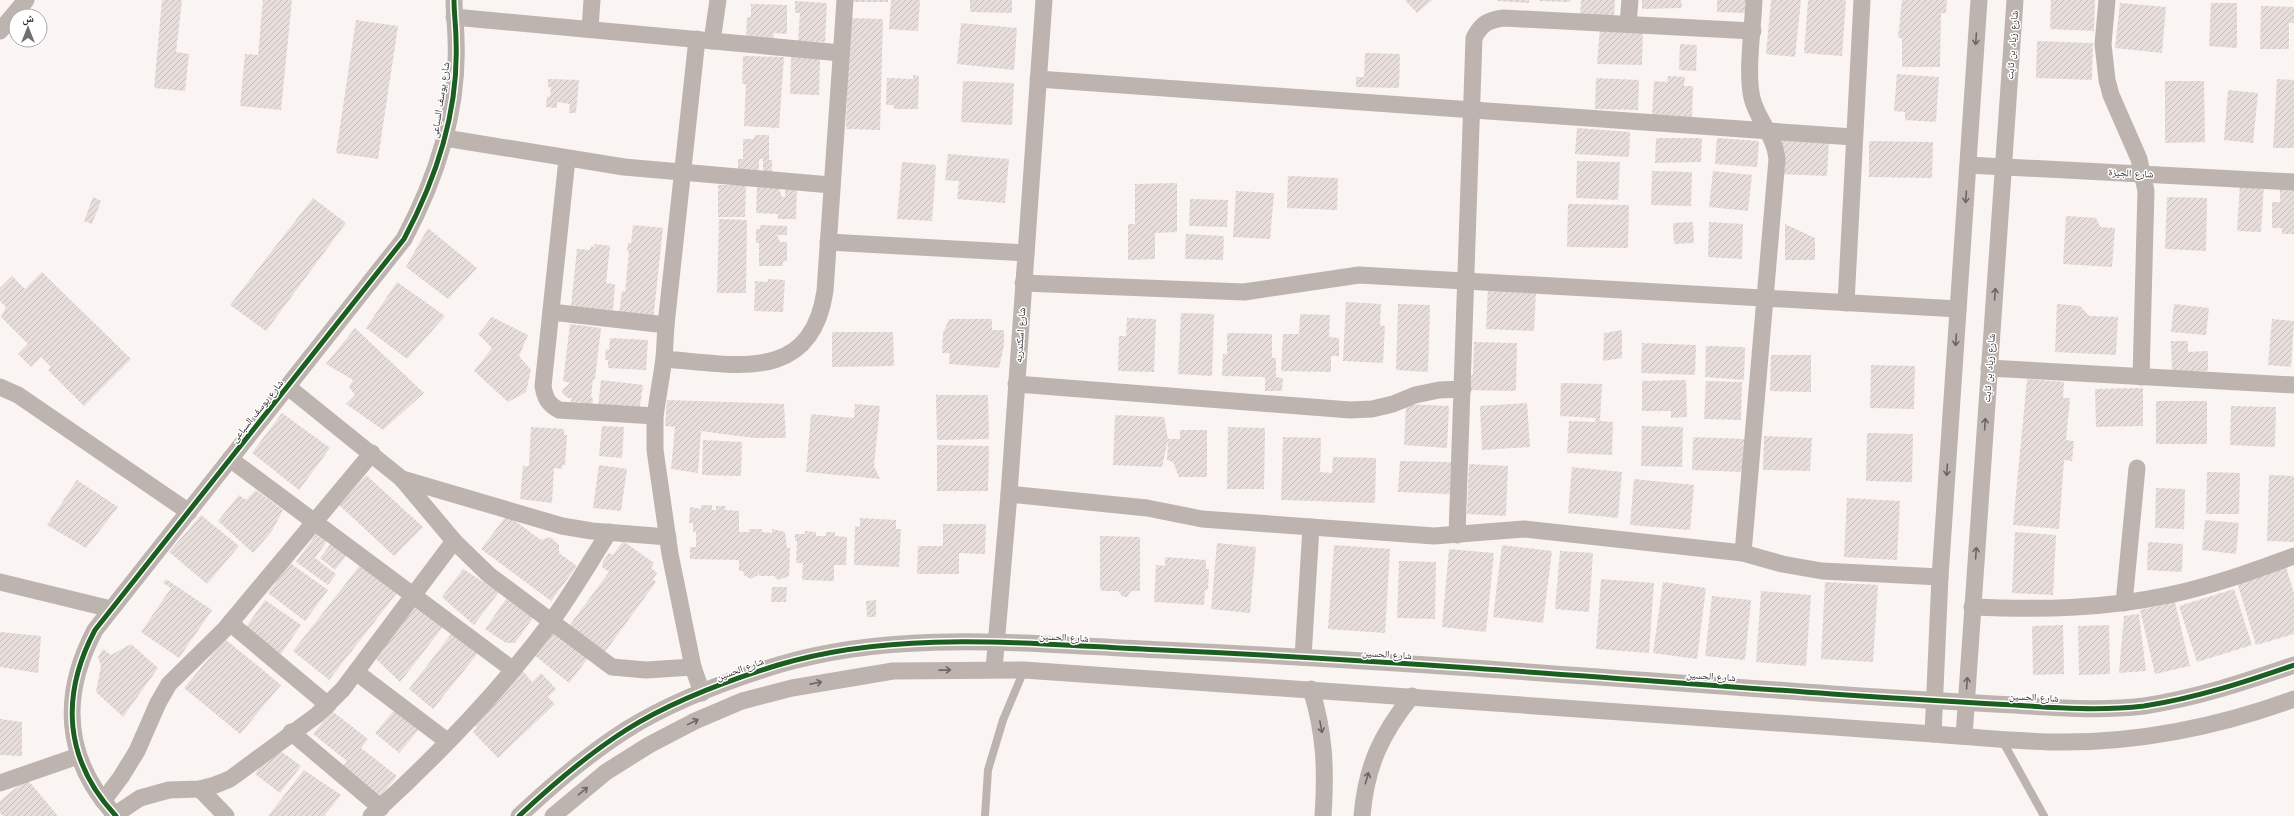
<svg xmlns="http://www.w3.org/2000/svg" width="2294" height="816" viewBox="0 0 2294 816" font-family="'Work Sans','Noto Naskh Arabic',sans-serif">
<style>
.building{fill:url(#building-hatch)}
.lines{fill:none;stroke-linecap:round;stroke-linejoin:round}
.service{stroke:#beb4af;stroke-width:8}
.minor{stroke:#beb4af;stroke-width:17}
.cycleway-casing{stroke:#fff;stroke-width:8}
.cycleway{stroke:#1b5e20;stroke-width:5}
.oneway{stroke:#6d6664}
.labels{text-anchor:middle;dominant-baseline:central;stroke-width:3;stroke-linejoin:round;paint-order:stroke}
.street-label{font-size:10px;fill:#2a2726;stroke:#fff}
</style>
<defs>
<pattern id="building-hatch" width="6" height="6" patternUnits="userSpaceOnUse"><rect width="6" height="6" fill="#e7ddda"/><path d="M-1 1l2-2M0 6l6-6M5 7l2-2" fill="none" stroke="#c6bebb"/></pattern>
</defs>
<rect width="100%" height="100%" fill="#faf5f3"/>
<!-- building -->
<g class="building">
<polygon points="162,0 182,0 176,52 189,54 185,91 154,88"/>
<polygon points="263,0 292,0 281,110 240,106 245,54 258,55"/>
<rect x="848" y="0" width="40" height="2"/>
<polygon points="891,0 920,0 918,31 889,29"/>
<polygon points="970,0 1012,0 1012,13 970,12"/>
<polygon points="1405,0 1432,0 1417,13"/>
<polygon points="1497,0 1529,0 1529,3 1497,1"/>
<polygon points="1539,0 1570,0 1570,2 1539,1"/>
<polygon points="1581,0 1615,0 1614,18 1580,16"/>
<polygon points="1642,0 1681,0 1682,8 1642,9"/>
<polygon points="1717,0 1746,0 1745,13 1717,12"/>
<polygon points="1771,0 1801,0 1795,57 1766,54"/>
<polygon points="1808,0 1846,0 1842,56 1804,53"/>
<polygon points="1902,0 1947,0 1946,13 1941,13 1940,67 1902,67 1902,38 1898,38"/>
<polygon points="2051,0 2095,0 2094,31 2050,29"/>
<polygon points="795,1 827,3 825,42 798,41 800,13 795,13"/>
<polygon points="2120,3 2166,7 2162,53 2115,48"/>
<polygon points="2211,3 2237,3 2237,48 2209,46"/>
<polygon points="751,4 787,5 787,34 774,33 773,39 746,38 747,17 751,17"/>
<polygon points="2261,6 2294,7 2294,23 2289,23 2289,49 2260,49"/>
<polygon points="849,18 883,19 880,130 846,129"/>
<polygon points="356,20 398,26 378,159 336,153"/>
<polygon points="961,23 1017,28 1014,70 957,64"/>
<polygon points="1600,28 1643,29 1642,65 1597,64"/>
<polygon points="2037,41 2093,43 2092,80 2036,78"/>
<polygon points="1680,44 1697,45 1696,71 1679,70"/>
<polygon points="1365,53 1400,54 1399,88 1356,87 1356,77 1364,77"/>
<polygon points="743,56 784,57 779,128 744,126 746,84 742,84"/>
<polygon points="791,56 820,57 819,95 790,94"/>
<polygon points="1897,74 1939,77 1936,122 1905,120 1905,112 1894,111"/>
<polygon points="913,75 919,76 918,109 894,109 894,105 886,105 887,78 913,79"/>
<polygon points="1668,76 1685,77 1684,86 1693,86 1692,117 1652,115 1654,81 1667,82"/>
<polygon points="1596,78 1639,80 1638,110 1595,109"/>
<polygon points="548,79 579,80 576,113 569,113 570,104 557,102 557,108 546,107 547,96 550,97 551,87 548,87"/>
<polygon points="2277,79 2294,80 2294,148 2273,148"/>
<polygon points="963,81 1014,83 1012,125 961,122"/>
<polygon points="2165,81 2204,81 2205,142 2165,143"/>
<polygon points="2228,90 2258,93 2253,143 2224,140"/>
<polygon points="1577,128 1630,132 1629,157 1575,154"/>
<polygon points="755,135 769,135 769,160 772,160 772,175 763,174 763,159 759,159 759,174 738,174 738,159 743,159 743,139 754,139"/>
<polygon points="1656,138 1702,138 1701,162 1655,163"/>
<polygon points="1717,138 1759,141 1757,167 1715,164"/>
<polygon points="1780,138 1829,141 1827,176 1779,174"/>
<polygon points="1869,141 1933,142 1932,178 1869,177"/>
<polygon points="948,154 1009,159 1005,203 957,199 959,181 945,180"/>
<polygon points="1577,161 1620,162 1618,200 1576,198"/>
<polygon points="902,162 936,165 932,221 897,219"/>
<polygon points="1652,171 1692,172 1691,206 1651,205"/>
<polygon points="1713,171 1752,175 1748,211 1709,207"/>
<polygon points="1288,176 1338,178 1337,210 1287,208"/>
<polygon points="1177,183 1177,232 1155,233 1155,259 1128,260 1128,224 1135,224 1135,184"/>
<polygon points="2240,184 2264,184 2261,232 2237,231"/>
<polygon points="718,185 746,185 745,217 718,217"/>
<polygon points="757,187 779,188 782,197 785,197 785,188 797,188 796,219 778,219 778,214 756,213"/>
<polygon points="2280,188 2294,188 2294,234 2282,234 2282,228 2272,228 2272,202 2280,202"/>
<polygon points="1236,191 1274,193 1270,239 1233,237"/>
<polygon points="93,197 101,201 92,224 84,221"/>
<polygon points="2167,197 2207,198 2206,251 2165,249"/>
<polygon points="313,198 346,223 266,331 230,305"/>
<polygon points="1190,199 1228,200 1227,227 1189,226"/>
<polygon points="1568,204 1629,205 1628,248 1567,247"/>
<polygon points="2066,216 2096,218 2100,227 2115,228 2112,267 2063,264"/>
<polygon points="719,219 747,220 746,293 717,293"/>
<polygon points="1693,222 1694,243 1674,244 1673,223"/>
<polygon points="1709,222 1743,224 1742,259 1708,257"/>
<polygon points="1785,224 1815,238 1815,260 1785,260"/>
<polygon points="633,225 663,228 653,321 619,314 622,291 625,292 629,252 627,251 628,243 631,243"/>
<polygon points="760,225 787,226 787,235 777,235 780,242 787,242 787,261 783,261 783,266 759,266 759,243 756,243 756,229 760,229"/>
<polygon points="428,228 477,268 448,299 406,267"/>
<polygon points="1186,234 1224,236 1223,260 1185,259"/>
<polygon points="595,244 610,246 606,283 615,284 613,310 571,306 577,249 590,250 591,246 594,247"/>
<polygon points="42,272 131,359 84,406 48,370 51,367 41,357 31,367 18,354 28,344 1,317 6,307 0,301 0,288 12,276 25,289"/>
<polygon points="768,279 785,280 783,312 754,311 755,281 768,282"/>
<polygon points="397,282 445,316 407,359 366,328"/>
<polygon points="1488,288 1536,291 1534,331 1486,329"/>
<polygon points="1346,302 1381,304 1380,325 1385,326 1383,363 1343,361"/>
<polygon points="1398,304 1430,305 1428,372 1396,370"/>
<polygon points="2057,304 2080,306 2089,316 2118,317 2116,355 2055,352"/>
<polygon points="2174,304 2209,308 2206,335 2171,332"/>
<polygon points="1181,313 1214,314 1212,376 1178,374"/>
<polygon points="1300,314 1330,315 1329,337 1339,338 1339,356 1331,356 1331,372 1281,371 1283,334 1299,334"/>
<polygon points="492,317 528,335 519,356 531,370 526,392 508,402 474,371 492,348 478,334"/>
<polygon points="1127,318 1156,319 1154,372 1118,371 1119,336 1126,336"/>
<polygon points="949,319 992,319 992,330 1004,330 1004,345 999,368 949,364 950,353 942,353 943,333"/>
<polygon points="2272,319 2294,321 2291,367 2268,365"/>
<polygon points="570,324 601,328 595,379 593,379 591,398 593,398 592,408 581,407 581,402 570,403 572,398 568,398 562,393 563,389 570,383 563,381"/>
<polygon points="355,328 424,393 383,430 346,404 355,395 349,387 353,380 326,364"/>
<polygon points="1622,330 1622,358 1603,361 1604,333"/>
<polygon points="832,332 893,332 894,366 832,367"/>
<polygon points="1227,333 1272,334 1272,358 1276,358 1276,377 1283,378 1282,391 1265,391 1265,377 1222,376 1223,354 1227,354"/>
<polygon points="610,338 648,340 646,370 608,368 608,360 605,360 606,349 609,350"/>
<polygon points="2171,341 2188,341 2188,352 2208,351 2208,371 2172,372"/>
<polygon points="1474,342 1517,343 1516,391 1469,390 1470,375 1473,375"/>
<polygon points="1642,343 1696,345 1695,375 1641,373"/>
<polygon points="1706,346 1745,347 1744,380 1705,377"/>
<polygon points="1771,355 1811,355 1811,392 1770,391"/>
<polygon points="1871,365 1915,366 1914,409 1870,408"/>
<polygon points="2027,379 2064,382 2063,398 2070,398 2066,440 2074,441 2072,461 2064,460 2059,529 2013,525"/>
<polygon points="601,380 643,385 639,412 598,407"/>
<polygon points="1686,380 1687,417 1671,418 1671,411 1642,411 1642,381"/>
<polygon points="1706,381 1742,382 1741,420 1704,419"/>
<polygon points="1561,383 1602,384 1600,421 1613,422 1612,455 1567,453 1569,421 1595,422 1596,418 1560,416"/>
<polygon points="2143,388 2143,426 2096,427 2095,389"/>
<polygon points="936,395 988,395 989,439 937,440"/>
<polygon points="667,400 784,404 786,438 753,438 701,431 698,473 671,469 675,427 665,426"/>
<rect x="2156" y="401" width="51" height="43"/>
<polygon points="1527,403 1530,447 1482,450 1480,406"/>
<polygon points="855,404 880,406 874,466 880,479 806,472 811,414 854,418"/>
<polygon points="1406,404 1449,406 1447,448 1404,445"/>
<polygon points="2231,406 2276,407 2275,447 2230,445"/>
<polygon points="282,413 330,448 299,490 252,453"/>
<polygon points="1115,415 1164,417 1168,439 1180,439 1180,430 1207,430 1207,477 1179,477 1173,462 1167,460 1168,439 1162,467 1113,465"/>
<polygon points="602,426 624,427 622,458 599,456"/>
<polygon points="1642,426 1683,427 1682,467 1641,466"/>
<polygon points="531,427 564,429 564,435 567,435 565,465 562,465 562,469 554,468 552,503 520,499 523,466 529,466"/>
<polygon points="1228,427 1265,428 1264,489 1227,489"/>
<polygon points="1867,433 1913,434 1912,482 1866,481"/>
<polygon points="1764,436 1812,438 1810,471 1763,470"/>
<polygon points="1283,437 1321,438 1320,472 1332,473 1333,457 1376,458 1375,503 1281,500"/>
<polygon points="1693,437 1744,439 1743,472 1692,470"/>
<polygon points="703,440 742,442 741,476 702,475"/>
<polygon points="937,445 989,446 988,491 937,491"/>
<polygon points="1400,461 1451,462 1450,494 1398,492"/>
<polygon points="1469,464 1508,466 1506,516 1467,514"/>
<polygon points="599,465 627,469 621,511 593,508"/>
<polygon points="1572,467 1622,472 1618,518 1568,513"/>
<polygon points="2207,472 2240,473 2239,514 2206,514"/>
<polygon points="366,475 423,527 394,556 339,505"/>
<polygon points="2269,475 2294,476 2294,542 2267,541"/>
<polygon points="1634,479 1694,485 1690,530 1630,525"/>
<polygon points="77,480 118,507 86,548 47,525"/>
<polygon points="2156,488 2185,489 2184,529 2155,528"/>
<polygon points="256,490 283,510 272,531 253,553 218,521 239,495 246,500"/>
<polygon points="1847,498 1900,501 1897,560 1844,557"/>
<polygon points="701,505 712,505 712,510 716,510 716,506 726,506 725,510 739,511 739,532 749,532 749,529 762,529 762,532 772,533 772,529 785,532 787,548 790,548 789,576 778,580 774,576 759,576 759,571 758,575 751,579 744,575 743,571 739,571 739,560 690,559 690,547 696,547 696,532 693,532 693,523 689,523 690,507 701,509"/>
<polygon points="201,515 239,546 207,584 169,552"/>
<polygon points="507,515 541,540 550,537 559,545 559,553 577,566 551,601 481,549"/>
<polygon points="860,518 896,520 896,529 901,529 899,567 854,565 855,526 860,527"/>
<polygon points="2205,520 2239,523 2236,554 2202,550"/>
<polygon points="943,524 986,524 985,554 959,553 959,574 917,574 918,546 943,546"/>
<polygon points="320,529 330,537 315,558 336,574 328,585 296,562"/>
<polygon points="805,531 816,532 816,536 826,536 826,532 835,532 835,536 847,537 846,565 834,565 834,581 802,580 803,563 796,563 797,541 795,541 795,534 805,534"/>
<polygon points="2015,532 2056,535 2053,595 2012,593"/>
<polygon points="1100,536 1140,537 1140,591 1131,591 1127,597 1123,597 1118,591 1102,591 1100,588"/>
<polygon points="335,538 351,550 335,570 320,558"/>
<polygon points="623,541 654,563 651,568 657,573 653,579 656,582 605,652 569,626 609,572 602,567 603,564 602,563 609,553 613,555"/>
<polygon points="2148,542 2183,544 2182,572 2147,570"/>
<polygon points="1217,543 1256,547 1250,613 1211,609"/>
<polygon points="1334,545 1390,549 1385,633 1328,629"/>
<polygon points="1502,545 1552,551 1543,623 1493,617"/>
<polygon points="1449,549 1494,553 1486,632 1442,627"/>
<polygon points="1560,551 1593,553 1589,612 1555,609"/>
<polygon points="1165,557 1206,560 1206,569 1209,569 1208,590 1205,589 1204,605 1154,602 1156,565 1165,566"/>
<polygon points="1399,561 1436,562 1435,619 1397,618"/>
<polygon points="290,563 328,590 305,621 268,593"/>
<polygon points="361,564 397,593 329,680 293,651"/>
<polygon points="2286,567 2294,593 2294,634 2256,645 2237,582"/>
<polygon points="463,569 499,592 474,625 442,597"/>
<polygon points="166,579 212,610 179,658 141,632 171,588 163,583"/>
<polygon points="1601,579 1654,583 1649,653 1596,649"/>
<polygon points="1663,582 1706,588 1697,659 1653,653"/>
<polygon points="1825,582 1878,585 1873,662 1821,659"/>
<polygon points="772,587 787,587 786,602 771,602"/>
<polygon points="2234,589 2252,645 2197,662 2179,606"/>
<polygon points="1761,591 1811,595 1806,666 1756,662"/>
<polygon points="508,596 535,615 515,643 506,643 485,629"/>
<polygon points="1712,596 1751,600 1745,660 1705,656"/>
<polygon points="265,600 301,625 279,657 246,627"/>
<polygon points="876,600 876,617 867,617 866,601"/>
<polygon points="2175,602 2190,666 2155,674 2140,610"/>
<polygon points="413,603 443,627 400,682 375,658"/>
<polygon points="2139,614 2146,671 2119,673 2124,616"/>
<polygon points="2063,625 2064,674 2033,675 2032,626"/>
<polygon points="2109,625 2110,674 2079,675 2078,626"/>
<polygon points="557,626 592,653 569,683 534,655"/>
<polygon points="0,632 41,636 38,673 0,667"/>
<polygon points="452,633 478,653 433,709 409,689"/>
<polygon points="225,639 281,685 240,734 184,688"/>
<polygon points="131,644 158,668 123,717 96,692 101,666 98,657 103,649 111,655"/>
<polygon points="522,670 532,682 541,673 556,689 548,697 555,704 498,758 473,732 477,728 469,720"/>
<polygon points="397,707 421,727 399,753 375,733"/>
<polygon points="332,711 368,739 361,748 397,776 380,797 342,768 347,761 313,734"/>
<polygon points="0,719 22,722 22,756 0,755"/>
<polygon points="275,747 301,766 280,793 255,774"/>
<polygon points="304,770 341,795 324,816 268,816"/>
<polygon points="27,779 58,816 3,816 0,813 0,801"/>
</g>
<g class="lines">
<!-- service -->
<g class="service">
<polyline points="2002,740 2044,816"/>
<polyline points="985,816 988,770 1003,720 1024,670"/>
</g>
<!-- minor -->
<g class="minor">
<polyline points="2107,0 2103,44 2107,80 2111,95 2139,159 2146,191 2141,377"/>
<polyline points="454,17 841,53"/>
<polyline points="1628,24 1630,0"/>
<polyline points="590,29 592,0"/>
<polyline points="0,31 26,0"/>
<polyline points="697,39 666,325 664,359 655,416 655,450 670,554 693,667 702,693"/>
<polyline points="712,41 718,0"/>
<polyline points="1038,79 1853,137"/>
<polyline points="445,138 624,167 831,185"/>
<path d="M567 159 543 386C545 398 548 404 559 410L655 416"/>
<polyline points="1968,165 2294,182"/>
<polyline points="828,242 1026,253"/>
<polyline points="1023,283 1244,292 1359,275 1958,309"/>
<polyline points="1846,303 1862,0"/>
<polyline points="551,312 666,325"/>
<path d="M664 359C734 364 811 385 825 291L845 0"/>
<polyline points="1989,368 2294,385"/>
<polyline points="1016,384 1350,410 1372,409 1393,404 1415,395 1439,390 1463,389"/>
<polyline points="0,387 18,395 189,512"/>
<polyline points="288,387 402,479 454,541 489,575 612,667 646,670 693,667"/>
<polyline points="230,459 512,669"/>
<polyline points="402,479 562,526 592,531 668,537"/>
<polyline points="1009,494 1147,508 1202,519 1434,536 1524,529 1743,553 1782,564 1822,571 1940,577"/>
<path d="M1457 535 1474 38C1481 24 1488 20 1504 18L1753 31"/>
<path d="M1743 553 1777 159C1774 133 1758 122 1752 98 1746 72 1753 28 1754 0"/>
<polyline points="0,582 111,609"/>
<polyline points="2124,603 2137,468"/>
<path d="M1972 607C2039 610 2104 609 2169 595 2212 586 2253 571 2294 556"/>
<polyline points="230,623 328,705"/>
<polyline points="1303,657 1311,527"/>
<polyline points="994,669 1009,494 1044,0"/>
<polyline points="356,672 447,741"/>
<path d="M1311 689C1325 734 1326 770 1323 816"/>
<polyline points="291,732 381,808"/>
<polyline points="1933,734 1940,577 1979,0"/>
<polyline points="1964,736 2015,0"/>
<polyline points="0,783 78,756"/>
<polyline points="200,789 226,816"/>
<polyline points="103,801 121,777 137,751 158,703 169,684 225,629 372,453"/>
<polyline points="113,816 140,798 169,790 200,789 215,785 230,779 317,715 343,689 454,541"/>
<path d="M116 816C64 760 60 696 95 630L404 239C436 179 459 109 456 40 456 27 454 13 454 0"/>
<path d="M371 816C436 757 499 692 551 622 572 593 590 562 609 532"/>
<path d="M519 816C552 785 587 755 626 730 672 701 726 681 778 665 901 628 1036 645 1162 650 1385 660 1608 678 1832 694 1893 698 1954 702 2015 705 2058 708 2101 711 2144 706 2196 698 2245 682 2294 665"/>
<path d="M553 816 606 772 649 745 695 721 742 701 792 688 893 671 1024 670 1933 734C1976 737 2019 742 2063 742 2142 742 2220 726 2294 699"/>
<path d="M1362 816C1366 767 1381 734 1412 696"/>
</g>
<defs>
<g id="cycleway">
<path d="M116 816C64 760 60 696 95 630L404 239C436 179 459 109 456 40 456 27 454 13 454 0"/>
<path d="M519 816C552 785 587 755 626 730 672 701 726 681 778 665 901 628 1036 645 1162 650 1385 660 1608 678 1832 694 1893 698 1954 702 2015 705 2058 708 2101 711 2144 706 2196 698 2245 682 2294 665"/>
</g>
</defs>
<!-- cycleway casing -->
<use href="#cycleway" class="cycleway-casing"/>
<!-- cycleway -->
<use href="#cycleway" class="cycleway"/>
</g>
<!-- one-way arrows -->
<defs><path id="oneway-shaft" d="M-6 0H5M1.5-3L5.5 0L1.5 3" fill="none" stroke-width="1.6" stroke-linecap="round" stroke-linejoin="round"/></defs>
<g class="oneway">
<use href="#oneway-shaft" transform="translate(1976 39) rotate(94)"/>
<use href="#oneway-shaft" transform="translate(1966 197) rotate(94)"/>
<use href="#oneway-shaft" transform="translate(1995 294) rotate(-86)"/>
<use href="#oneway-shaft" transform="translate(1956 340) rotate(94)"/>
<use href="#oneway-shaft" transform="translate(1985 424) rotate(-86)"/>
<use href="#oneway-shaft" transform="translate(1947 470) rotate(94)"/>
<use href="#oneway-shaft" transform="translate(1976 553) rotate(-86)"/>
<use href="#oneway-shaft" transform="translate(945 670) rotate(-1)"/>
<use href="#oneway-shaft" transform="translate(816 683) rotate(-11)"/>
<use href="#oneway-shaft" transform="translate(1967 683) rotate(-86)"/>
<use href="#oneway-shaft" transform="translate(693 722) rotate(-26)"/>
<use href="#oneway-shaft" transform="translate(1321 727) rotate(79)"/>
<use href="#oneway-shaft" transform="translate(1367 778) rotate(-74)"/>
<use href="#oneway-shaft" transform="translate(583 791) rotate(-39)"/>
</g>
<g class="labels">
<!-- street labels -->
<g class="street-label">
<text transform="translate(2012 45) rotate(-86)">شارع زياد بن ثابت</text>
<text transform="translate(440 100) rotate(-81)">شارع يوسف السباعى</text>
<text transform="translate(2131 173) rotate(3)">شارع الجيزة</text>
<text transform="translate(1020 335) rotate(-86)">شارع اسكندريه</text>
<text transform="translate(1989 368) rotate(-86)">شارع زياد بن ثابت</text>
<text transform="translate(257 411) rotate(-51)">شارع يوسف السباعى</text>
<text transform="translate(1064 637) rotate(3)">شارع الحسين</text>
<text transform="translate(1387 654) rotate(4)">شارع الحسين</text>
<text transform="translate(740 669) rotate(-20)">شارع الحسين</text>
<text transform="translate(1711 676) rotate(4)">شارع الحسين</text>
<text transform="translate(2034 697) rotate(3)">شارع الحسين</text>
</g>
</g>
<!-- north arrow -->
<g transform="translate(28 28)"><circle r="19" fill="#ffffff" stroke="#aaa9a8"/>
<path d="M0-3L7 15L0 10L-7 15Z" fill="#736f6e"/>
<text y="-6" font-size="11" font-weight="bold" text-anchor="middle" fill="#2a2726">ش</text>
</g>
</svg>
